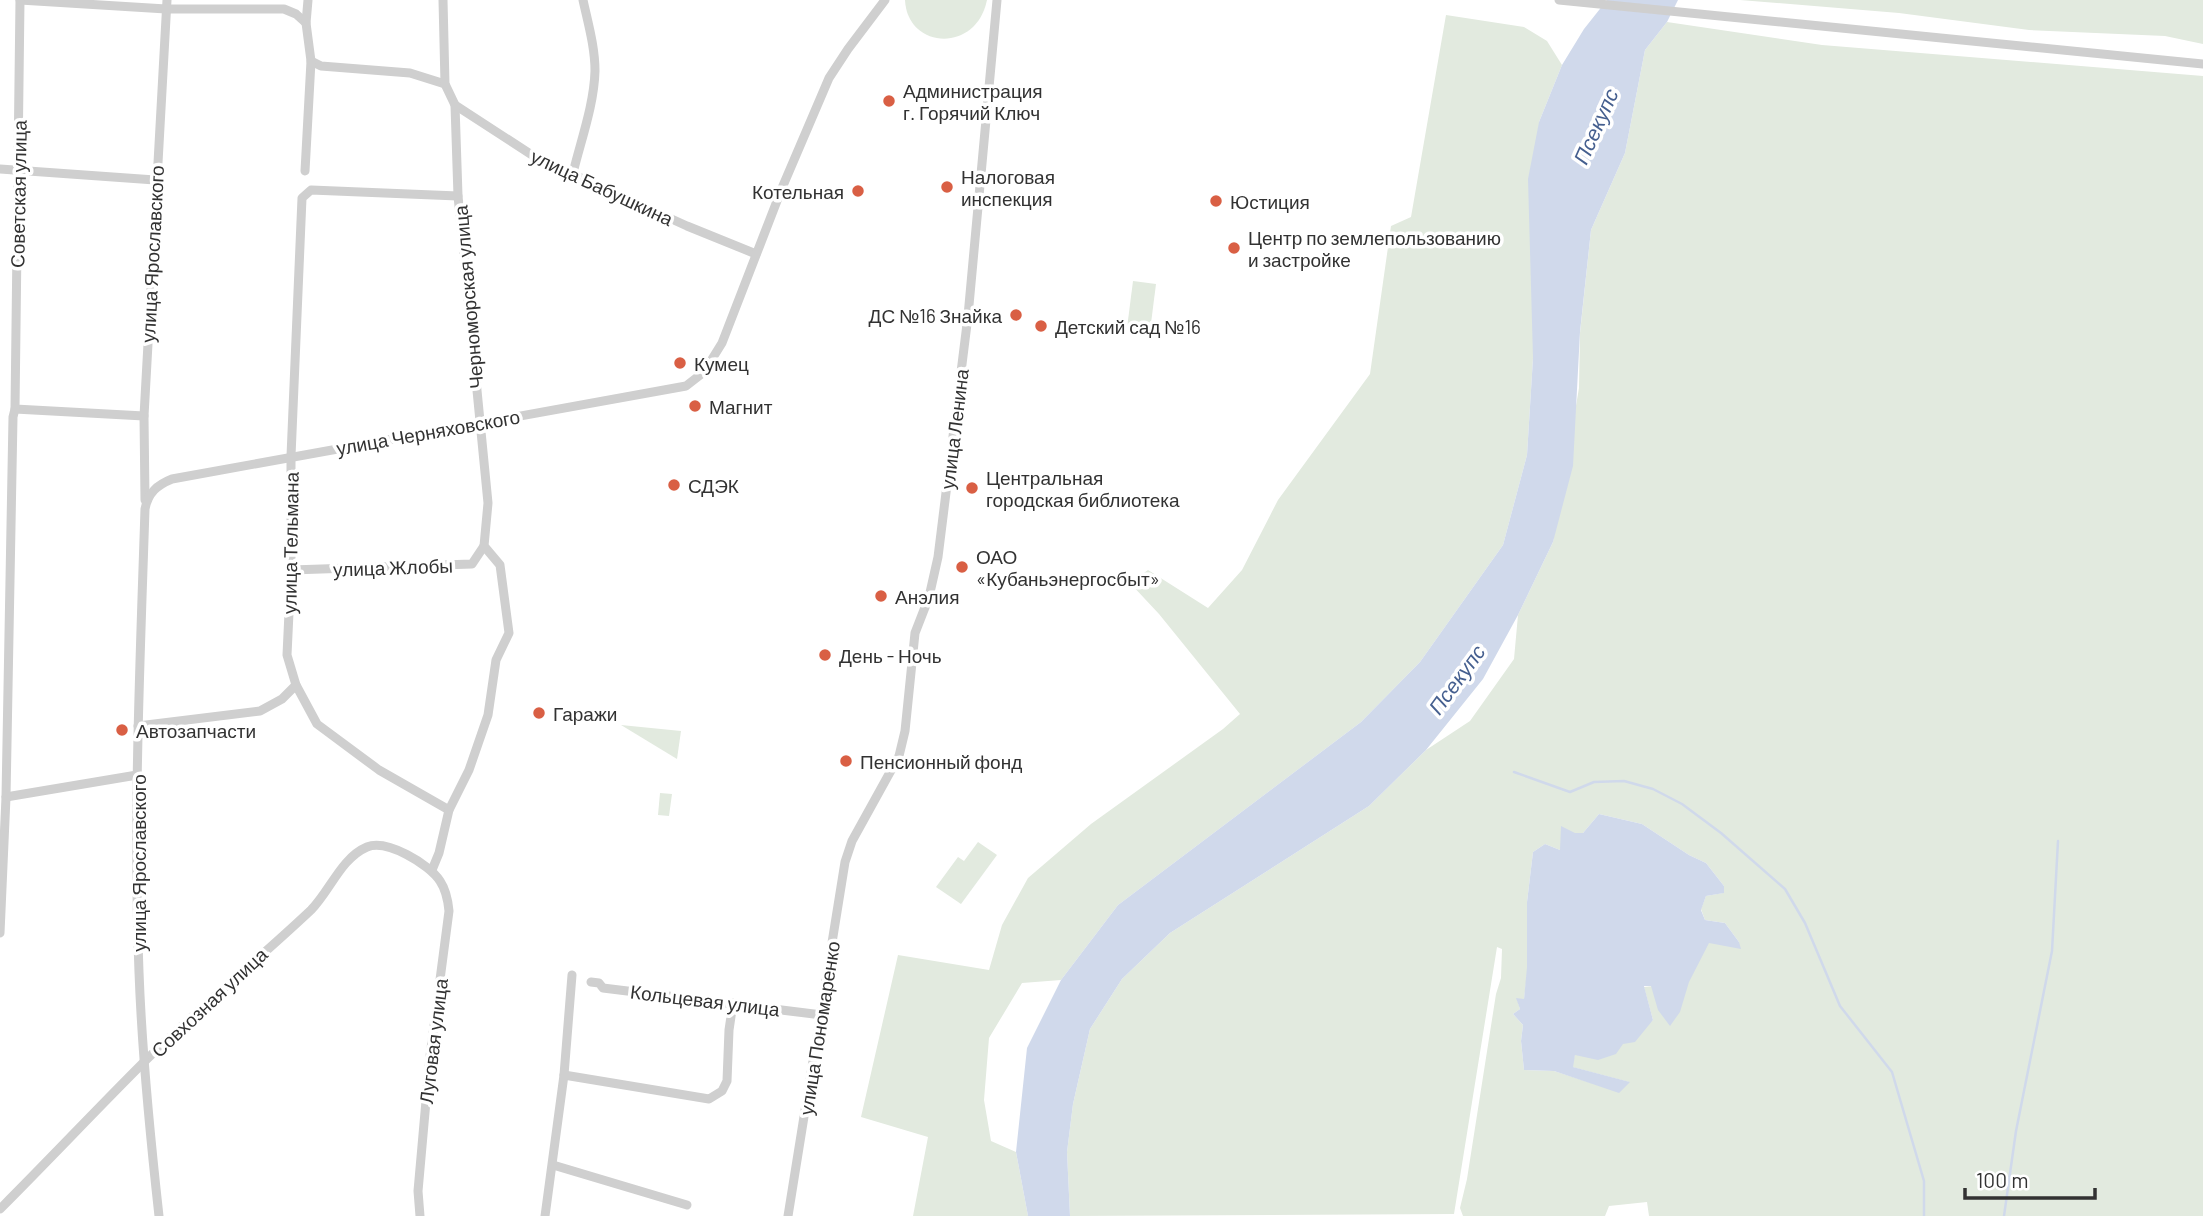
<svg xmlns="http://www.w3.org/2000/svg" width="2203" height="1216" viewBox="0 0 2203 1216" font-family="Barlow,sans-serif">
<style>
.green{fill:#e2eadf;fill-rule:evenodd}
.water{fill:#d0d9eb}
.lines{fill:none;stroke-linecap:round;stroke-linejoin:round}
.stream{stroke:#d0d9eb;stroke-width:2.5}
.minor{stroke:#cfcfcf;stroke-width:9}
.poi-dot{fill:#d95f44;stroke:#fff;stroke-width:2.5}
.labels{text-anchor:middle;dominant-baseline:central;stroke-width:7;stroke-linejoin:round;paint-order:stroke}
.poi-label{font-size:19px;fill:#323232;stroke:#fff;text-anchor:start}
.street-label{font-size:19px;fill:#323232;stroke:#fff}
.water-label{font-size:21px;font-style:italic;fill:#455f8f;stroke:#fff}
</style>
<rect width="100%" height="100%" fill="#fff"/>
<!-- green -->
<g class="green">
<path d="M905 0H987C976 54 907 49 905 0Z"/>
<polygon points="1740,0 2203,0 2203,44 2165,36 2029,30 1899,13"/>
<polygon points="1446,15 1524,27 1547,41 1562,65 1539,122 1533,358 1527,455 1503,545 1420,662 1361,722 1118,905 1061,980 1022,983 989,1038 984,1100 991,1141 1016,1152 1028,1216 913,1216 928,1137 861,1117 898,955 989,970 1002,925 1028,878 1091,824 1223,729 1240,714 1159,614 1130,583 1148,570 1208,608 1242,570 1278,500 1370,374 1391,226 1411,217"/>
<path d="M1667 22 1822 45 2203 76V1216H1649L1647 1202 1609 1206 1605 1216H1463L1460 1208 1467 1179 1496 994 1501 978 1502 949 1497 947 1454 1214 1070 1216 1067 1152 1073 1104 1090 1029 1122 979 1170 933 1369 806 1426 750 1470 721 1514 659 1518 615 1553 542 1579 388 1580 333 1591 230 1625 153 1645 50ZM1599 814 1642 824 1689 855 1706 863 1724 886 1723 893 1706 896 1701 909 1705 920 1725 923 1739 942 1709 943 1528 932 1527 902 1533 852 1545 844 1560 850 1575 833H1583ZM1528 967 1689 982 1644 987 1653 1020 1622 1044 1575 1054 1572 1067 1629 1082 1619 1092 1554 1071 1524 1070 1521 1041 1523 1025 1513 1014 1520 1009 1517 999H1524Z"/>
<polygon points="1133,281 1156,284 1150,331 1127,328"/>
<polygon points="621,725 681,731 677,759"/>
<polygon points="660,793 672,794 669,816 658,815"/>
<polygon points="978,842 997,855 961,904 936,887 958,857 964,861"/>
</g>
<!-- water -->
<g class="water">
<polygon points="1607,0 1678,0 1667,22 1645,50 1625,153 1591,230 1580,332 1573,466 1553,542 1518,615 1483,679 1426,750 1369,806 1170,933 1122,979 1090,1029 1073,1104 1067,1152 1070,1216 1028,1216 1016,1152 1027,1048 1061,980 1118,905 1361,722 1420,662 1503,545 1527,455 1533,358 1528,179 1539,122 1562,65 1584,29"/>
<polygon points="1599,814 1642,824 1689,855 1706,863 1724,886 1724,893 1706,896 1701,910 1705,920 1725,923 1739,942 1741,949 1709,943 1689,982 1680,1012 1670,1026 1658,1010 1651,986 1644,986 1653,1020 1635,1042 1623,1044 1616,1054 1598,1060 1575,1055 1573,1067 1630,1082 1619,1093 1554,1071 1524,1070 1521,1041 1523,1025 1513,1014 1520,1009 1516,998 1524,999 1527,967 1527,902 1533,852 1545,844 1560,850 1561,826 1575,833 1583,833"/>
</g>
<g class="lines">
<!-- stream -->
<g class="stream">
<polyline points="1514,772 1570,792 1594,782 1624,781 1653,789 1682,804 1721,833 1785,889 1805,923 1840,1006 1892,1072 1924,1181 1924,1216"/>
<polyline points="2004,1216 2016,1131 2052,951 2058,841"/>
</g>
<!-- minor -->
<g class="minor">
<polyline points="20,0 166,9 284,9 296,14 306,23"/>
<polyline points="1559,0 2203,64"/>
<polyline points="311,61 321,66 410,73 445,84"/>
<polyline points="455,105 535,157 687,226 756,254"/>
<polyline points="0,169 155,180"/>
<polyline points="305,171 311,61 306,23 308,0"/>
<path d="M573 173C581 140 594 105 595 71 595 47 588 23 583 0"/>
<polyline points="15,409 144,416"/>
<polyline points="145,500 144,416 167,0"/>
<polyline points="291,570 472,564 484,546"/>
<polyline points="138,726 260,711 282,699 296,685"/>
<polyline points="6,797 137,775"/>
<polyline points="449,810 379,770 317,724 296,685 287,655 291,570 291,456 302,198 311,190 458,196"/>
<polyline points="432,870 439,853 449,810 469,770 488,715 496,660 509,633 500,565 484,546 488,503 458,196 455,105 445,84 443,0"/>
<polyline points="0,933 6,797 13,417 15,409 20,0"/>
<polyline points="591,982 599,983 603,988 822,1015"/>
<polyline points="564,1075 709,1099 722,1091 727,1081 729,1030 733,1003"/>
<polyline points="553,1165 687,1205"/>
<path d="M0 1209C48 1161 94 1112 142 1064 196 1010 256 962 311 910 330 891 341 858 367 847 387 839 429 864 440 881 446 890 448 900 449 911L430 1056 418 1191 420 1216"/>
<path d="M159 1216C150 1135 142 1054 139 972 133 818 140 663 145 509 148 493 157 485 172 479L686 386 704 372 722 343 782 188 829 78 848 49 885 0"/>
<polyline points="545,1216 564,1075 572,975"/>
<polyline points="788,1216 845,862 852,841 899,756 905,731 915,633 929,597 938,557 968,316 997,0"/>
</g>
</g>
<!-- markers -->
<g class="poi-dot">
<circle cx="889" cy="101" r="7"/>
<circle cx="947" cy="187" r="7"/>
<circle cx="858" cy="191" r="7"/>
<circle cx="1216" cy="201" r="7"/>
<circle cx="1234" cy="248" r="7"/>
<circle cx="1016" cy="315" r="7"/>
<circle cx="1041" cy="326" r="7"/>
<circle cx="680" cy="363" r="7"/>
<circle cx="695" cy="406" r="7"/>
<circle cx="674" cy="485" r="7"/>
<circle cx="972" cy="488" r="7"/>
<circle cx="962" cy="567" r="7"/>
<circle cx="881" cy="596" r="7"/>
<circle cx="825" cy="655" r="7"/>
<circle cx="539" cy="713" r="7"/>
<circle cx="122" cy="730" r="7"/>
<circle cx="846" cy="761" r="7"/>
</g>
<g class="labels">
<!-- poi labels -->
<g class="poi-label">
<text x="903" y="90">Администрация<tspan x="903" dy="22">г. Горячий Ключ</tspan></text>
<text x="961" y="176">Налоговая<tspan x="961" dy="22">инспекция</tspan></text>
<text x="844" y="191" text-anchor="end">Котельная</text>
<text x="1230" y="201">Юстиция</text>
<text x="1248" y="237">Центр по землепользованию<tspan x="1248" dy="22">и застройке</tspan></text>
<text x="1002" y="315" text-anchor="end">ДС №16 Знайка</text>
<text x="1055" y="326">Детский сад №16</text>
<text x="694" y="363">Кумец</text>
<text x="709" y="406">Магнит</text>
<text x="986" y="477">Центральная<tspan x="986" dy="22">городская библиотека</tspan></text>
<text x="688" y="485">СДЭК</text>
<text x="976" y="556">ОАО<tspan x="976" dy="22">«Кубаньэнергосбыт»</tspan></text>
<text x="895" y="596">Анэлия</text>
<text x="839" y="655">День - Ночь</text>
<text x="553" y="713">Гаражи</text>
<text x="136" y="730">Автозапчасти</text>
<text x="860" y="761">Пенсионный фонд</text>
</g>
<!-- street labels -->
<g class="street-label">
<text transform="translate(602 187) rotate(25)">улица Бабушкина</text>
<text transform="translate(18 194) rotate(-89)">Советская улица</text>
<text transform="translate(152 254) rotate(-87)">улица Ярославского</text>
<text transform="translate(468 297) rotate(-95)">Черноморская улица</text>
<text transform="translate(954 429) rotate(-83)">улица Ленина</text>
<text transform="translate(428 432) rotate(-10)">улица Черняховского</text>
<text transform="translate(290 543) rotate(-89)">улица Тельмана</text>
<text transform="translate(393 567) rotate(-2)">улица Жлобы</text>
<text transform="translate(138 863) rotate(-90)">улица Ярославского</text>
<text transform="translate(705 1000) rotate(7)">Кольцевая улица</text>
<text transform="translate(209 1002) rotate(-43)">Совхозная улица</text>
<text transform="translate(819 1028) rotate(-81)">улица Пономаренко</text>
<text transform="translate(433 1041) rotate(-83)">Луговая улица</text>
</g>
<!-- water labels -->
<g class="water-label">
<text transform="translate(1595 126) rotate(-66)">Псекупс</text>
<text transform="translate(1456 679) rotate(-54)">Псекупс</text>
</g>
</g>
<!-- scale -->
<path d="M1965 1188v10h130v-10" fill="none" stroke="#323232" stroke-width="3.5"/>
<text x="1976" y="1188" font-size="21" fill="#323232" stroke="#ffffff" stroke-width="5" paint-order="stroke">100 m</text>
</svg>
